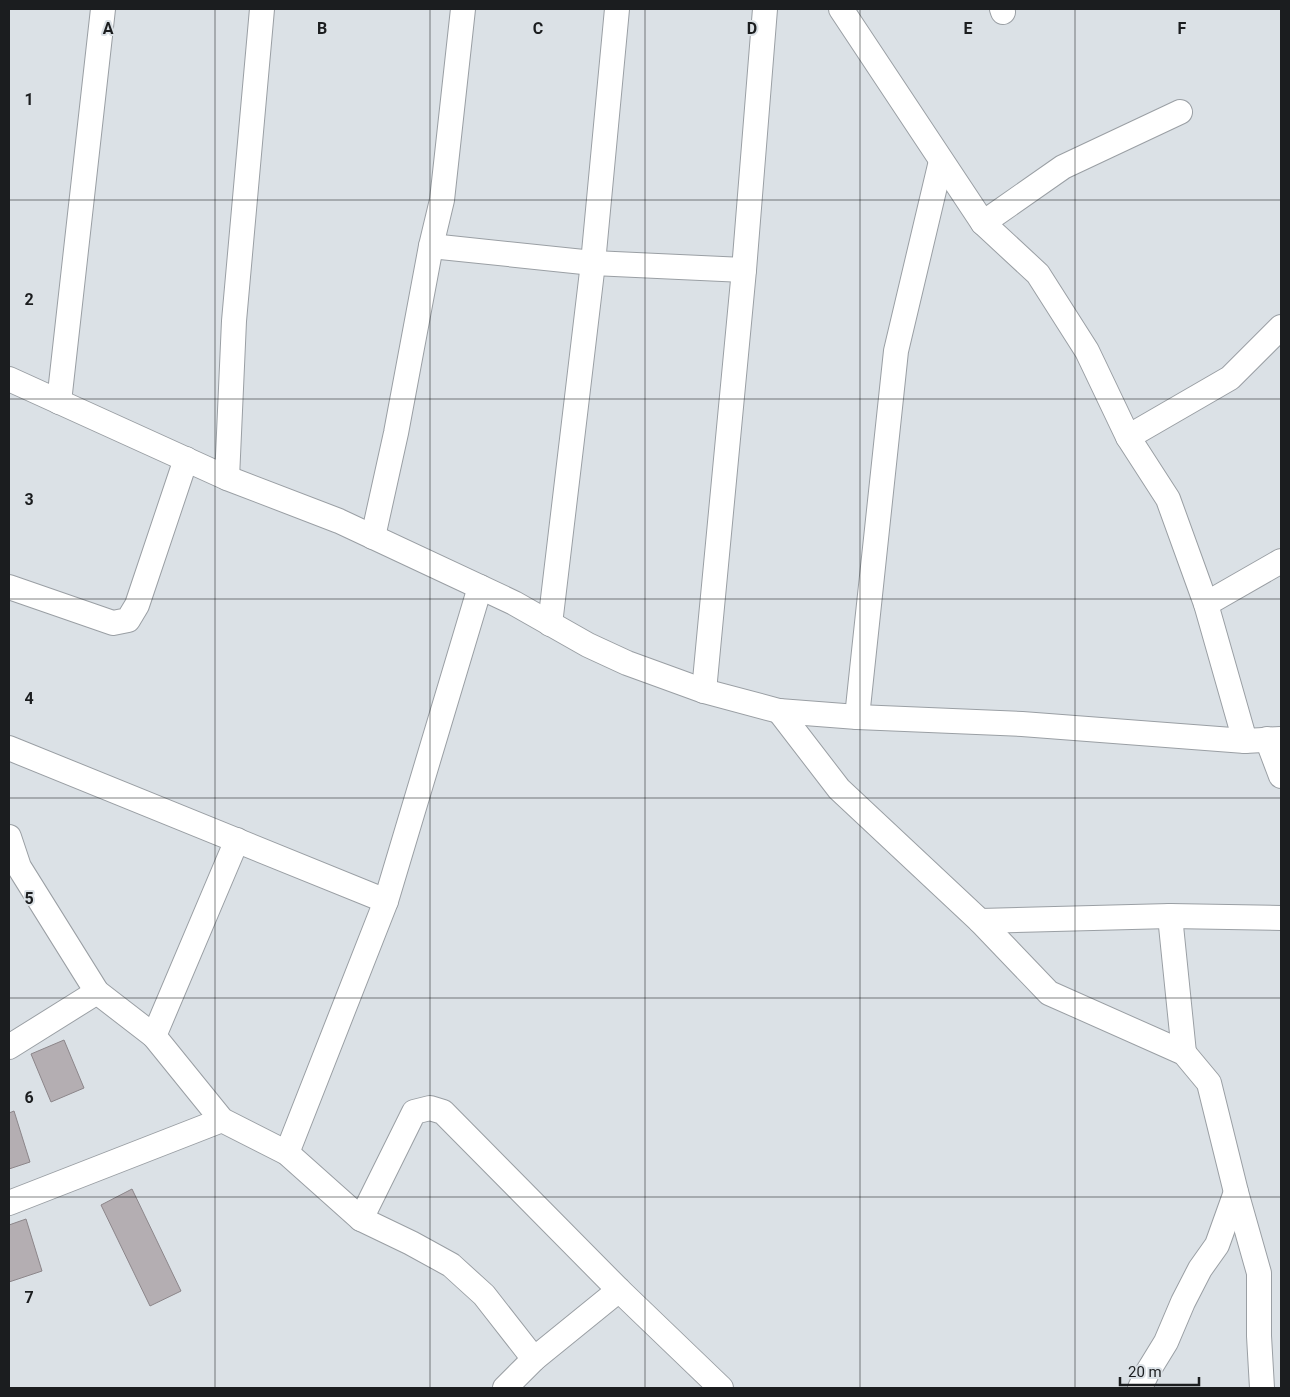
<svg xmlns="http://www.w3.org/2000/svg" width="1290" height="1397" viewBox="0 0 1290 1397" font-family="Roboto,sans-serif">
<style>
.building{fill:#b4aeb2;stroke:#8c868a}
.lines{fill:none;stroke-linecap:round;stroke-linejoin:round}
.street-casing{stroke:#9a9fa4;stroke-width:26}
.street{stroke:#fff;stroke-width:24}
.grid{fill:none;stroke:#1b1d1f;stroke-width:1;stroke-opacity:0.55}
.grid-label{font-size:16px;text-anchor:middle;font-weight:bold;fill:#1b1d1f;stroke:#dbe1e6;stroke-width:4;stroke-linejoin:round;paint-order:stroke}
</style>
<rect width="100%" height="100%" fill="#dbe1e6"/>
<!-- building -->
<g class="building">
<polygon points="64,1040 84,1088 51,1102 31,1054"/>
<polygon points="14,1111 30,1162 9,1169 9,1113"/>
<polygon points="132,1189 181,1291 150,1306 101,1205"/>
<polygon points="26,1219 42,1271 9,1282 9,1225"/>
</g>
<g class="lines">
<defs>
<g id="street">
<polyline points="841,9 983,223 1038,274 1087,351 1128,437 1168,499 1206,604 1245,741"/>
<polyline points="1002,9 1003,12"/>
<polyline points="983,223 1063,167 1180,112"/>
<polyline points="431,246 593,263 744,270"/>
<polyline points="9,379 227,478 339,521 514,603 588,645 627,663 704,691 779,711 857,717 1022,724 1245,741 1281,739"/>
<polyline points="59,402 103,9"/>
<polyline points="1128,437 1230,378 1281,327"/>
<polyline points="227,478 234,321 262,9"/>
<polyline points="373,537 396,433 431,246 442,200 463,9"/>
<polyline points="9,587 113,623 128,620 137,605 186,459"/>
<polyline points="1206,604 1281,561"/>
<polyline points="550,624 593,263 617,9"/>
<polyline points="704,691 744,270 765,9"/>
<polyline points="779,711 839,789 980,921 1049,993 1184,1053 1209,1083 1236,1192 1259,1273 1259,1336 1262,1388"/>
<polyline points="857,717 896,351 941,161"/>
<polyline points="1267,739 1281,776"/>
<polyline points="9,748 386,901"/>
<polyline points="9,837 19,867 97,992 154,1036 222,1120 287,1153 361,1219 411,1243 451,1265 484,1295 534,1359"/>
<polyline points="1170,916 1184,1053"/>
<polyline points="980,921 1170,916 1281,918"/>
<polyline points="154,1036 237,840"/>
<polyline points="9,1047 97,992"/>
<polyline points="287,1153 386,901 480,587"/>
<polyline points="9,1203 222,1120"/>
<polyline points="361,1219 414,1112 430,1108 443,1112 619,1290 721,1388"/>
<polyline points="505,1388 534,1359 619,1290"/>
<polyline points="1140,1388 1147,1373 1166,1342 1183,1302 1200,1269 1217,1245 1236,1192"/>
</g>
</defs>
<!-- street casing -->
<use href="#street" class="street-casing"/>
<!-- street -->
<use href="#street" class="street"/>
</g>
<!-- grid -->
<path class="grid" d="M215 9V1388M430 9V1388M645 9V1388M860 9V1388M1075 9V1388M9 200H1281M9 399H1281M9 599H1281M9 798H1281M9 998H1281M9 1197H1281"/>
<g class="grid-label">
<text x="108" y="34">A</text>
<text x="322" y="34">B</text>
<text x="538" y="34">C</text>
<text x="752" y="34">D</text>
<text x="968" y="34">E</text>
<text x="1182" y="34">F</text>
<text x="29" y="105">1</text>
<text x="29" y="305">2</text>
<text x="29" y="505">3</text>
<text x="29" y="704">4</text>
<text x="29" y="904">5</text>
<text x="29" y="1103">6</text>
<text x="29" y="1303">7</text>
</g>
<!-- border -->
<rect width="1290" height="1397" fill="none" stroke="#1b1d1f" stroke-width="20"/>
<!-- scale -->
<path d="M1120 1377v8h79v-8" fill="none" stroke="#1b1d1f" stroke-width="2.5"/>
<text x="1128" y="1377" font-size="15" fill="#1b1d1f" stroke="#dbe1e6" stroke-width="4" paint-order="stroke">20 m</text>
</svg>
